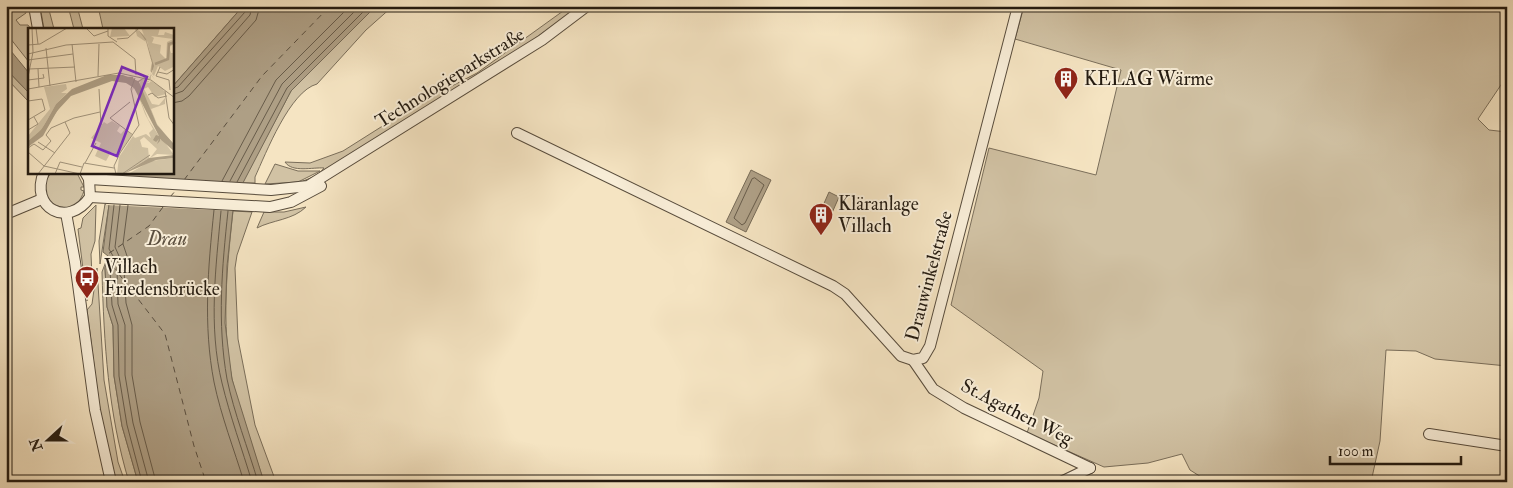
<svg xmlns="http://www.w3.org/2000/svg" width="1513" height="488" viewBox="0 0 1513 488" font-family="'IM FELL Double Pica',serif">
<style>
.green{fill:#d1c2a4;stroke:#7a6e5a}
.water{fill:#ae9f85;stroke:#766a56}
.pier{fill:#f5e4c2}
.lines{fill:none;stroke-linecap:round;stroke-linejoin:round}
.shore{stroke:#685c4a;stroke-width:1}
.ferry{stroke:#5b4f3f;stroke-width:1;stroke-dasharray:6 5;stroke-linecap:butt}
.minor-casing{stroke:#584c3c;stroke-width:12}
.minor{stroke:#f8edd7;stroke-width:10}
.labels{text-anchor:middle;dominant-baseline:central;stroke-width:4;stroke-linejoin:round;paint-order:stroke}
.street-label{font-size:19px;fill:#231a10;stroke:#f8edd7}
.poi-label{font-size:19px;fill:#231a10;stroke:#f8edd7;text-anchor:start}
.water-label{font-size:20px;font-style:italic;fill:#5b4f3f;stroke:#f8edd7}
.inset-river{fill:none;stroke:#ae9f85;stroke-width:2.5}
.inset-road{fill:none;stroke:#a1937b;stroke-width:1}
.view{fill:#7b2cbf;fill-opacity:0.15;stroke:#7b2cbf;stroke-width:2.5}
.inset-edge{fill:none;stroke:#231a10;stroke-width:2.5}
</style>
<rect width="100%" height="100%" fill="#f5e4c2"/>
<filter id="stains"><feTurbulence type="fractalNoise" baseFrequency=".004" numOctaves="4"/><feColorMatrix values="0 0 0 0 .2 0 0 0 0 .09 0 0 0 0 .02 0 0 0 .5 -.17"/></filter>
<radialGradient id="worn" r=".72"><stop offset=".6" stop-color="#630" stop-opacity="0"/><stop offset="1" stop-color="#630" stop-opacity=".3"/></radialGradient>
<!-- green -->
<g class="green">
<polygon points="6,6 26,6 26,13 16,20 20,25 28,25 31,29 29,29 29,62 6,33"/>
<polygon points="40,6 48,6 54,29 44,29"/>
<polygon points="68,6 77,6 83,29 74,29"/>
<polygon points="98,6 243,6 173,86 172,29 103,29"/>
<path d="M376 6H393L366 30 317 84C290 91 266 153 255 177V183H242L291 91Z"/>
<path d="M570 6H579L518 51 316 179 293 185 318 175 324 168C313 167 292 173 285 162L310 163 343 151 419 103 477 73Z"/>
<polygon points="1024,6 1507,6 1507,76 1478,119 1489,130 1507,132 1507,366 1435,359 1416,351 1386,350 1380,441 1371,482 1209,482 1190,470 1182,454 1148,463 1104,467 1027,433 1039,398 1043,371 951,305 989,148 1096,175 1121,70 1015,39"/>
<polygon points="6,69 29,93 29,102 6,78"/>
<polygon points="275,164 298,171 320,171 298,182 265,184"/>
<path d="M51 173H77L84 187H81V190L84 191C77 212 63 211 47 200L44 183Z"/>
<polygon points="105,204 109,205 100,264 99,241"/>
<polygon points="96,205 95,241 91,254 92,277 87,301 78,229 81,228 83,218"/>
<path d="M306 207C293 220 272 220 257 228L264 212H284Z"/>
<path d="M233 211 252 212 237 255 235 268 238 339 255 425 276 482H264C253 448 240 413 232 379 221 323 227 267 233 211Z"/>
<path d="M108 256 105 268 107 307 113 326 114 376 122 426 138 482H129C108 413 104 343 102 272Z"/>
<path d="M97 268 104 380 118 462 125 482H116C99 426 95 367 87 310L92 304Z"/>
</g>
<!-- water -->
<g class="water">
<polygon points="243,6 376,6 291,91 234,200 227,266 225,323 232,379 264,482 138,482 122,426 114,376 113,326 107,307 105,268 108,256 103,252 113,173 172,172 173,86"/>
<polygon points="6,45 29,73 29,93 6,69"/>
<polygon points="751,170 771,180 746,232 726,222"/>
<polygon points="829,192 839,197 828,222 818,217"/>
</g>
<!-- pier -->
<polygon class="pier" points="110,177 245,183 236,200 235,211 106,205"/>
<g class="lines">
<!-- shore -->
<g class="shore">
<polyline points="172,89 178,87 245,12 246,6"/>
<polyline points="172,95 183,91 250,15 252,6"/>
<polyline points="172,103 182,101 189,96 256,20 260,6"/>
<polygon points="755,178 764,185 745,223 742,225 734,218 752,179"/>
<polyline points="222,181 276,80 350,6"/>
<polyline points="230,181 282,84 360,6"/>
<polyline points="237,182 287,88 369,6"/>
<polyline points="114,205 109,249 113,256 110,269 112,305 118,325 119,376 127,425 142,482"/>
<polyline points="120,205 115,247 119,256 117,269 118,304 125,325 125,375 133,423 149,482"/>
<polyline points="128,205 123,244 127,256 124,270 126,303 132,325 132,375 140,422 156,482"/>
<path d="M214 210C208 268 203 325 214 382 221 416 234 449 244 482"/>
<path d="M221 211C216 267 208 326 222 383 230 416 242 449 252 482"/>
<path d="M228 211C222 267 217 323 227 379 234 413 248 448 258 482"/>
</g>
<!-- ferry -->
<g class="ferry">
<polyline points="184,180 262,76 330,6"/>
<polyline points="170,197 177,189"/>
<polyline points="163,207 149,226 105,256 165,334 194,446 206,482"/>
</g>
<defs>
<g id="minor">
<polyline points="34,6 38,29"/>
<polyline points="517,133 833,286 845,294 901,356 913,360 923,358 930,346 1018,6"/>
<path d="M44 172C29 208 68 229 90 197L89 179 85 172"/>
<polyline points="89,179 271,190 308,186 542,40 587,6"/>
<polyline points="90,197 270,207 291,202 321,186"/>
<polyline points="66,213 75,262 95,410 111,482"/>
<polyline points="6,214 42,199"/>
<polyline points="913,360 933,389 964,408 1090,468"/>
<polyline points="1429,434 1507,446"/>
<polyline points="1061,482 1090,468"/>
</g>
</defs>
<!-- minor casing -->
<use href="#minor" class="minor-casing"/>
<!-- minor -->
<use href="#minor" class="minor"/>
</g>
<!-- icons -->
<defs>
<symbol id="building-pin" viewBox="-11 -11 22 30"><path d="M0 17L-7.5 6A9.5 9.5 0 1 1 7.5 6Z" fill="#8f2418" stroke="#f8edd7"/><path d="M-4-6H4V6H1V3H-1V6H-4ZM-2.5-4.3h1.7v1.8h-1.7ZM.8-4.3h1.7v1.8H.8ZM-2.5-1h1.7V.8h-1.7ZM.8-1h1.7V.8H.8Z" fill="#fff"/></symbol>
<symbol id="bus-pin" viewBox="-11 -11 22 30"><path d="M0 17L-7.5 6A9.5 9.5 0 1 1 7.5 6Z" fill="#8f2418" stroke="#f8edd7"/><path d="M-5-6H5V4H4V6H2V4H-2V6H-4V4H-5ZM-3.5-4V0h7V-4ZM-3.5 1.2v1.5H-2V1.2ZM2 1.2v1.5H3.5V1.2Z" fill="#fff"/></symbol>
</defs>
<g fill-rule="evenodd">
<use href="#building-pin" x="1052" y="65" width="28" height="38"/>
<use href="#building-pin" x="807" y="201" width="28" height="38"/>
<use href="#bus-pin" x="73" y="264" width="28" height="38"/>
</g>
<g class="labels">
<!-- street labels -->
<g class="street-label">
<text transform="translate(450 78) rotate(-32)">Technologieparkstraße</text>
<text transform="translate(929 276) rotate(-75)">Drauwinkelstraße</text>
<text transform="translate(1017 412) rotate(27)">St.Agathen Weg</text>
</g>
<!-- poi labels -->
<g class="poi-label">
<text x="1084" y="79">KELAG Wärme</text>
<text x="838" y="204">Kläranlage<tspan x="838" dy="22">Villach</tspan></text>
<text x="104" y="267">Villach<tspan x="104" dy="22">Friedensbrücke</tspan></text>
</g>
<!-- water labels -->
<g class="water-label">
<text x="167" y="238">Drau</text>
</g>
</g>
<!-- overview -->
<g transform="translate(28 28)">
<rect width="146" height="146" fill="#f5e4c2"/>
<path d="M84 0H96L102 8 82 9ZM107 0 116 7 113 0H132L130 7H136L137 4 146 7V16L141 19 143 25H146L145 39 137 43 130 38 126 48 124 46 125 42V36L119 13 117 11 124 35 125 41 122 44 124 34 118 14 109 8ZM123 8 145 11 139 14 138 31 132 25 133 17 124 15 126 10ZM123 46 127 52 123 47V51L115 52 121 53V54L114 53 121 55 123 53 134 60 138 66 127 69 120 59 116 61 124 76 131 77 137 70V76L123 81 129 96 146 117 129 97 111 57 113 51 121 50ZM38 56 39 61 33 65H39L28 76 14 101 0 113V108L22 81 16 59ZM105 58 109 63 120 91 131 108 127 114 130 111 135 112 146 127 129 126 122 130 129 121 116 109 112 112 114 119 120 120 121 130 95 146H89L91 129 105 108 107 110 118 106 123 110 121 105 125 101 117 86 109 64 106 60 104 63ZM84 93 92 98 89 103 93 106 97 101 104 107 90 127 83 124 78 133 67 128 73 115 63 110 76 94 79 96ZM146 130V146H100L123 133Z" fill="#d1c2a4" fill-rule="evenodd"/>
<path d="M109 0 118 11 126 38 124 44 111 54 129 97 146 117V123L132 111V113L129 116 131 111 128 114 125 112 128 107 131 108 106 60 98 55 84 53 43 68 29 83 15 108 0 119V113L14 101 28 76 44 61 79 47H95L110 53 123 45 124 35 118 13ZM146 127V130L128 132 95 146 121 130Z" fill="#ae9f85"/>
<path class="inset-river" d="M127 36 140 31 141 16 147 14M0 115 9 110 36 71 45 64 81 50H104L128 98 147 119"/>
<path class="inset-road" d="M8 0 10 16M80 0V8L89 14M59 1 66 8 80 3M89 11 100 10 111 0M44 16 48 54M0 17 12 16 39 0M18 20 22 58M0 26 38 17 85 14 107 31 108 47M0 32 45 26M132 39 128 48 141 52 142 62M1 41 47 39M10 41 11 59M130 44 139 46 147 41M70 48 71 16M0 49 5 24 4 0M0 52 16 50 15 46M0 61 91 45 123 52 147 70M71 61 73 97M137 63 141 90 147 98M120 67 124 65 130 70 139 68M0 73 14 71 17 82 0 92M102 74 82 90 105 107M0 102 10 96 6 89M10 114 27 125M0 120 6 116 15 122 23 113 18 107 23 100 46 90 72 84M0 124 16 138 52 146M57 135 68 115M10 146 42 105 37 94M27 146 32 134 54 139M52 146 56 135 86 140M88 146 86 138 92 125 111 97 103 61 107 50M94 146 122 127"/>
<path class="view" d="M94 39 119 49 89 128 64 118Z"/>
<rect width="146" height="146" class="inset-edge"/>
</g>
<!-- margin -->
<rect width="1513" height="488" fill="none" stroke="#f5e4c2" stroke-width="25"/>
<rect x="8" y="8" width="1498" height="473" fill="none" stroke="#231a10" stroke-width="2.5"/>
<rect x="12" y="12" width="1488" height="463" fill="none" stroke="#231a10"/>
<!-- north arrow -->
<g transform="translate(48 440) rotate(249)" stroke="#f8edd7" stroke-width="4" paint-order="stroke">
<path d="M0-4L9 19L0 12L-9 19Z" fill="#231a10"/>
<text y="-8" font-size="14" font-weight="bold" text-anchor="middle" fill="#231a10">N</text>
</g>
<!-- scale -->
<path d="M1330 456v8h131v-8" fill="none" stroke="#231a10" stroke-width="2.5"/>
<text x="1338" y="456" font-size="15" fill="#231a10" stroke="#f8edd7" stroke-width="4" paint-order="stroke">100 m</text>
<rect width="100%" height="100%" filter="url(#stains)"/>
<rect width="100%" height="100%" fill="url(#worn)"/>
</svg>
